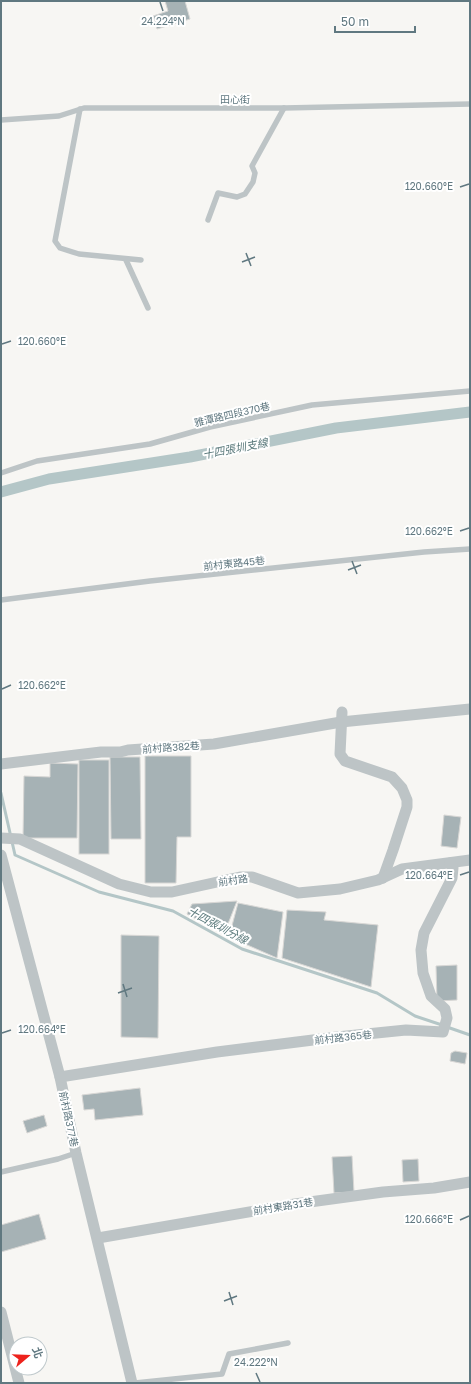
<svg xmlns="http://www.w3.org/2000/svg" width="471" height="1384" viewBox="0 0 471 1384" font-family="'Golos Text','Noto Sans TC',sans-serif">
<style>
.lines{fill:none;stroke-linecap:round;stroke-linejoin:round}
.stream{stroke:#b4c6c7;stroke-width:3}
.canal{stroke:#b4c6c7;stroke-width:11}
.building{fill:#a6b2b5;stroke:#d8d7d5}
.service{stroke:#bdc4c6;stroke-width:5.5}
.minor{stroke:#bdc4c6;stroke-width:11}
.ticks{fill:none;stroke:#607880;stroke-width:1.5}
.labels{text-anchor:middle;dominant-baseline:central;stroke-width:4;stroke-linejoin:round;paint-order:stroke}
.street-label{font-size:10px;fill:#607880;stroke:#fff}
.water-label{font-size:11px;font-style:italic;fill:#5a797b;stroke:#fff}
.ticks-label{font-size:10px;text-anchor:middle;fill:#607880;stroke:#fff;stroke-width:4;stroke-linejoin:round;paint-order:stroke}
</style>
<rect width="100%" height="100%" fill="#f7f6f3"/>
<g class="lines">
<!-- stream -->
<g class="stream">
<polyline points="1,793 15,855 99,892 173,911 242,949 377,993 415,1016 442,1025"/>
<polyline points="447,1027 470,1035"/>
</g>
<!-- canal -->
<polyline class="canal" points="1,492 49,479 190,457 336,428 470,412"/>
</g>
<!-- building -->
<g class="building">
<polygon points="165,1 185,1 190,19 157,29 153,16 168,11"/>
<polygon points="145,756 191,756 191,837 177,837 176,883 145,883"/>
<polygon points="110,757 140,757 141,839 111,839"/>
<rect x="79" y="760" width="30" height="94"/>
<polygon points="50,763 78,764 77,838 23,838 24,776 50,777"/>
<polygon points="444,815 461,817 457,848 441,846"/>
<polygon points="237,901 224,934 187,914 192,904"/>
<polygon points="238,903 283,912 277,958 229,937"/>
<polygon points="287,910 326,912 324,920 378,925 371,987 282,958"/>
<polygon points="121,935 159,936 158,1038 121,1037"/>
<polygon points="457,965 457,1000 437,1001 436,966"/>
<polygon points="455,1051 467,1053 465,1064 450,1061 451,1053"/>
<polygon points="140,1088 143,1115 95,1120 94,1109 84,1110 82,1095"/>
<polygon points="44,1115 47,1126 27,1133 23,1121"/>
<polygon points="352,1156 354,1192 334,1193 332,1157"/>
<polygon points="418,1159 419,1181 403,1182 402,1160"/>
<polygon points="39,1214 46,1239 1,1252 1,1225"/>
</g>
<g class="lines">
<!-- service -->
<g class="service">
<polyline points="80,109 55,241 60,248 79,254 141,260"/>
<polyline points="1,120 59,116 84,108 284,108 470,104"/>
<polyline points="208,220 218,193 237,197 245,194 253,182 255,173 252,166 284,108"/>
<polyline points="126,260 148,308"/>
<polyline points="1,473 37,461 150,444 210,427 312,405 470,391"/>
<polyline points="1,600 150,581 424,552 470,549"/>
<polyline points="1,1172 58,1159 76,1153"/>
<polyline points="135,1383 222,1374 229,1354 288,1343"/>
</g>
<!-- minor -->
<g class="minor">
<polyline points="342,712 340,754 345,761 392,777 402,788 407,800 407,807 393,850 383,878"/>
<polyline points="1,764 101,752 120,752 128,750 214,744 341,722 470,709"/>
<polyline points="1,838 20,839 119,884 151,892 172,892 240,877 252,877 298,893 340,889 378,880 402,869 470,860"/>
<polyline points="1,855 60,1077 76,1153 132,1383"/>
<polyline points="60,1077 217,1052 337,1037 406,1030 443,1032 447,1018 445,1009 431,996 423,973 421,950 424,933 452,878 453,868 450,863"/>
<polyline points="98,1238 295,1204 383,1192 434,1188 470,1182"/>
<polyline points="1,1312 19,1383"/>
</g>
</g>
<!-- ticks -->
<path class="ticks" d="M160 2 163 11M460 187 469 184M246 253 251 266M242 262 255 257M2 344 11 341M460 531 469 528M352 561 357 574M348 570 361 565M2 689 11 685M460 875 469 872M123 984 127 997M118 993 132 988M2 1033 11 1030M460 1220 469 1216M229 1292 233 1305M224 1301 237 1296M256 1373 260 1382"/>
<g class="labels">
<!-- street labels -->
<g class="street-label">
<text x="235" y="99">田心街</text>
<text transform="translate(232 414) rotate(-13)">雅潭路四段370巷</text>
<text transform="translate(234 563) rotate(-6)">前村東路45巷</text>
<text transform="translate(171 747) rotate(-4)">前村路382巷</text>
<text transform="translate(233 880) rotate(-8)">前村路</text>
<text transform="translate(343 1037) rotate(-6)">前村路365巷</text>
<text transform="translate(69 1119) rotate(78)">前村路377巷</text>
<text transform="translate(283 1206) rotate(-9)">前村東路31巷</text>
</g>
<!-- water labels -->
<g class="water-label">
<text transform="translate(235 448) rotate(-11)">十四張圳支線</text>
<text transform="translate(218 925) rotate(28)">十四張圳分線</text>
</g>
</g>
<g class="ticks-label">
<text x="163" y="25">24.224°N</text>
<text x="429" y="190">120.660°E</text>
<text x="42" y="345">120.660°E</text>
<text x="429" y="535">120.662°E</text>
<text x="42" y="689">120.662°E</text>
<text x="429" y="879">120.664°E</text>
<text x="42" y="1033">120.664°E</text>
<text x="429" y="1223">120.666°E</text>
<text x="256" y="1366">24.222°N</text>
</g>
<!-- border -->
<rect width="471" height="1384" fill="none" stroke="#607880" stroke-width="4"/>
<!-- north arrow -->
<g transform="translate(28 1356) rotate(71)"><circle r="19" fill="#ffffff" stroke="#bfc9cc"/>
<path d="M0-3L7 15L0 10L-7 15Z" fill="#ed221c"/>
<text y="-6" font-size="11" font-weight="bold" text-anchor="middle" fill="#607880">北</text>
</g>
<!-- scale -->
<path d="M335 26v6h80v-6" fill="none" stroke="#607880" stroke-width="2"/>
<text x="341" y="26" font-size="12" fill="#607880" stroke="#ffffff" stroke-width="3" paint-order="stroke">50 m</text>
</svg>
